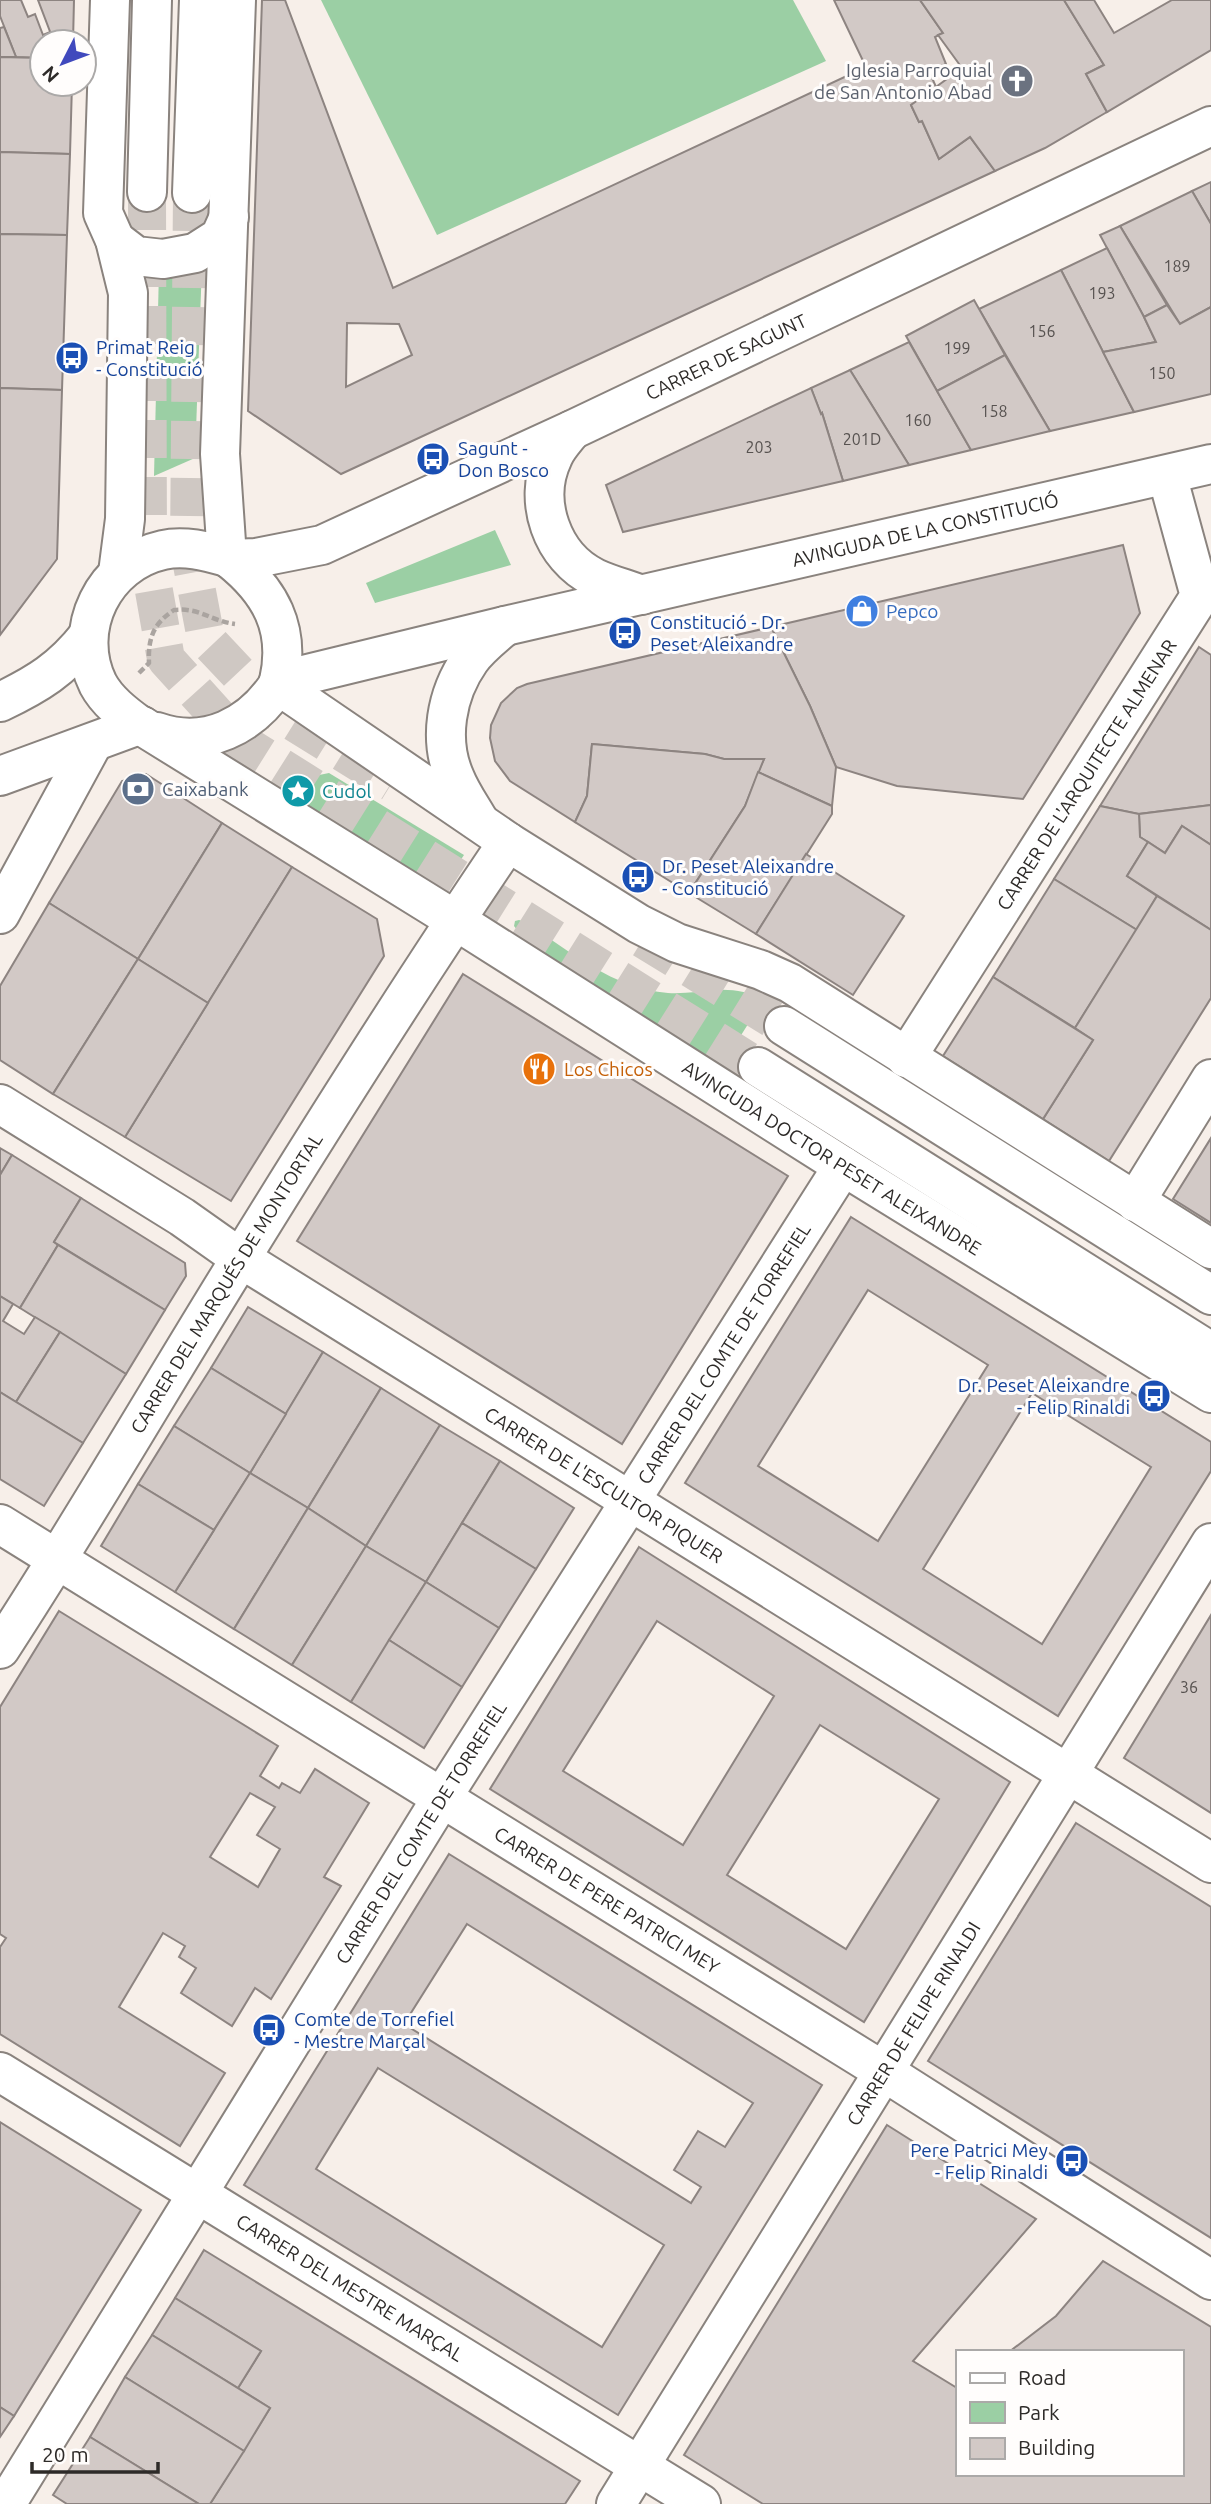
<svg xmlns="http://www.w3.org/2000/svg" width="1211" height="2504" viewBox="0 0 1211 2504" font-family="Ubuntu,sans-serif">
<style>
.green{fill:#9bcfa4}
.building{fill:#d2c9c6;stroke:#8d8481;stroke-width:2;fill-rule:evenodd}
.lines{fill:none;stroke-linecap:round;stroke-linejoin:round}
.primary-tunnel{stroke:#cfc8c3;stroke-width:38;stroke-dasharray:38 19;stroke-linecap:butt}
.minor-casing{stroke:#8a837e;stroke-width:42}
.tertiary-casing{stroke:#8a837e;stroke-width:42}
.secondary-casing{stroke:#8a837e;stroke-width:42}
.primary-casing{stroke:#8a837e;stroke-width:42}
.path{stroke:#aaa4a0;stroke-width:4.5;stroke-dasharray:7 3.5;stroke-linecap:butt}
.minor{stroke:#fff;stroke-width:38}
.tertiary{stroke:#fff;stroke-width:38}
.secondary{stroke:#fff;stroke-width:38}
.primary{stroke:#fff;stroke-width:38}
.labels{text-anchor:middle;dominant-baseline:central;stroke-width:6;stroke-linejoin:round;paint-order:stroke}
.number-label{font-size:16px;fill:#575250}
.worship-label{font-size:19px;fill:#5b616d;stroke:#fffdfc;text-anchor:end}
.transit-label{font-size:19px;fill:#164399;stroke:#fffdfc;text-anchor:start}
.street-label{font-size:19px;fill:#2e2b29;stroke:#fffdfc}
.shop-label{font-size:19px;fill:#366cbe;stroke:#fffdfc;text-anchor:start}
.service-label{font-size:19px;fill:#4e5e75;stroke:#fffdfc;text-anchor:start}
.culture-label{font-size:19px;fill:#0d838f;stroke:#fffdfc;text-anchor:start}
.food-label{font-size:19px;fill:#c56008;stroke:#fffdfc;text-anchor:start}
</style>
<rect width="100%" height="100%" fill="#f7efe9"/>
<!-- green -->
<g class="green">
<polygon points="321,0 793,0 826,61 437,235"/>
<polygon points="202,264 195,458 154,476 159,270"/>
<polygon points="495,530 511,565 375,603 366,583"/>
<polygon points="329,773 464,855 437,895 260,787"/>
<path d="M519 920 525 922C570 951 613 989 668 993 685 994 701 991 717 990 734 989 749 993 765 997L718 1072 538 957 514 926 515 921Z"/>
</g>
<!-- building -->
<g class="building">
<polygon points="0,0 21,0 28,17 35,14 43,35 50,32 54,42 42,42 42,58 16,57 0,16"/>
<polygon points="38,0 74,0 73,42 54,42"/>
<path d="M262 0H285L393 288 866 67 834 0H920L943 33 935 37 946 64 929 71 936 87 911 105 919 122 922 121 939 159 970 137 995 171 341 474 248 411ZM347 323 399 324 412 355 346 387Z"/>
<polygon points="920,0 1064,0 1104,65 1086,74 1107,112 1045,148 995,171 970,137 939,159 922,121 919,122 911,105 962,68 938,35 943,33"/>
<polygon points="1064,0 1094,0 1114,33 1172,0 1211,0 1211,50 1107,112 1086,74 1104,65"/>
<polygon points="4,27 16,57 0,57 0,28"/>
<polygon points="0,57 42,58 42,84 72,84 70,154 0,152"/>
<polygon points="0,152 70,154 67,235 0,234"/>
<polygon points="1211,182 1211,224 1192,191"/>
<polygon points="1192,191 1211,224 1211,307 1180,324 1120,226"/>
<polygon points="1120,226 1167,305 1144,317 1100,235"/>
<polygon points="0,234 67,235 62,390 0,388"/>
<polygon points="1107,248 1144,317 1156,342 1103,352 1061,270"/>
<polygon points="1061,270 1134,412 1050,431 979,309"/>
<polygon points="974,300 1005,355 937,391 906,336"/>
<polygon points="1167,305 1180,324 1211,307 1211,394 1134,412 1103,352 1156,342 1144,317"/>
<polygon points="909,342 937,391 971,450 909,465 850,370"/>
<polygon points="1005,355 1050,431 971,450 937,391"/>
<polygon points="850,370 909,465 843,481 822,413 821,414 811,388"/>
<polygon points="0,388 62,390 57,559 0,635"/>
<polygon points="811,388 821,414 822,413 843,481 623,532 606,485"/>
<polygon points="1123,545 1140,613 1023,799 897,786 836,767 810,706 771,627"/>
<polygon points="771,627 810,706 836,767 832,806 758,772 764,759 724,759 705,754 592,744 587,796 575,822 510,781 495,761 490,738 491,725 501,703 517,688 527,684"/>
<polygon points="1199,647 1211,655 1211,805 1139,814 1100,806"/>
<polygon points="592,744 705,754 724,759 764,759 745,806 689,893 575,822 587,796"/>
<polygon points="758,772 832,806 832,814 756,934 689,893 745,806"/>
<polygon points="146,774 222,823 138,959 49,903 122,781"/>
<polygon points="1211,805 1211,845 1182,826 1165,853 1140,837 1139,814"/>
<polygon points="1100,806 1139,814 1140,837 1148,842 1127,876 1157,896 1137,930 1054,879"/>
<polygon points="222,823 292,867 208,1003 138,959"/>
<polygon points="1182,826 1211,845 1211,930 1127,876 1148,842 1165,853"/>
<polygon points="806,854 904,916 853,995 756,934"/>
<polygon points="292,867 377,919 384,956 231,1201 125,1137"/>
<polygon points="1054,879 1137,930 1075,1028 993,977"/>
<polygon points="1157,896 1211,930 1211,998 1109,1161 1043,1119 1093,1040 1075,1028"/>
<polygon points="49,903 138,959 53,1094 0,1060 0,986"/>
<polygon points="138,959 208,1003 125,1137 53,1094"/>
<polygon points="463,974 788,1176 622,1444 297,1241"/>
<polygon points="993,977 1093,1040 1043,1119 943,1056"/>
<polygon points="1211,1138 1211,1223 1173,1199"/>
<polygon points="0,1148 12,1155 0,1175"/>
<polygon points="12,1155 81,1198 54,1242 58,1245 20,1308 0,1296 0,1175"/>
<polygon points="81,1198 185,1263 186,1276 165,1310 54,1242"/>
<path d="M851 1217 1211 1442V1471L1058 1716 685 1483ZM868 1290 988 1365 878 1541 758 1466ZM1032 1393 1151 1467 1042 1644 923 1569Z"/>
<polygon points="58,1245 165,1310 126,1374 20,1308"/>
<polygon points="0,1296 13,1304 3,1321 24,1334 35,1317 60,1332 16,1402 0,1392"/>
<polygon points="248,1307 323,1352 286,1414 211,1368"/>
<polygon points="60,1332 126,1374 83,1443 16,1402"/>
<polygon points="323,1352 381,1388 308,1508 250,1473"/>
<polygon points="211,1368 286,1414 250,1473 174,1426"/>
<polygon points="381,1388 440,1425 366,1546 308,1508"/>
<polygon points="0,1392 83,1443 44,1506 0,1479"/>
<polygon points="440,1425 500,1461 426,1582 366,1546"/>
<polygon points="174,1426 250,1473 214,1530 138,1484"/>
<polygon points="500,1461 574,1508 536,1569 462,1523"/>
<polygon points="250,1473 308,1508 234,1629 175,1592"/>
<polygon points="138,1484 214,1530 175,1592 101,1546"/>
<polygon points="308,1508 366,1546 292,1665 234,1629"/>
<polygon points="462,1523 536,1569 499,1628 426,1582"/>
<polygon points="366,1546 426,1582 351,1702 292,1665"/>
<path d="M639 1547 1010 1782 864 2022 490 1789ZM657 1621 774 1696 683 1845 563 1771ZM820 1725 939 1799 846 1949 727 1875Z"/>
<polygon points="426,1582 499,1628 462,1687 389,1640"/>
<path d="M59 1611 278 1746 260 1776 279 1788 282 1783 300 1793 315 1769 369 1803 324 1877 341 1886 271 1999 255 1988 232 2026 181 1993 196 1968 179 1957 185 1946 163 1933 119 2007 225 2073 180 2146 0 2034V1947L6 1938 0 1934V1707ZM250 1793 275 1807 257 1835 280 1849 258 1887 210 1857Z"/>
<polygon points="1211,1615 1211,1813 1124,1758"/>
<polygon points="389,1640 462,1687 424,1748 351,1702"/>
<polygon points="1076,1823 1211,1907 1211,2238 928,2061"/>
<path d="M449 1854 822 2085 618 2415 244 2185ZM467 1924 753 2103 725 2147 698 2131 674 2170 701 2187 691 2203 404 2024ZM378 2068 664 2245 602 2347 316 2169Z"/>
<polygon points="0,2122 141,2210 14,2416 0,2407"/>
<polygon points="887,2125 1036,2219 913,2361 957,2388 957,2474 1181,2474 1181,2352 1009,2352 1056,2316 1103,2261 1211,2327 1211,2504 763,2504 684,2455"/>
<polygon points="204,2250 580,2481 565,2504 210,2504 270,2408 238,2388 261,2351 175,2298"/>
<polygon points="175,2298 261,2351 238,2388 152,2335"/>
<polygon points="152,2335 270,2408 244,2451 125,2377"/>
<polygon points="125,2377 244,2451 210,2504 199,2504 90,2437"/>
<polygon points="0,2407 14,2416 0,2437"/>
<polygon points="90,2437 199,2504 67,2504 53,2495"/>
</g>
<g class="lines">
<!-- primary-tunnel -->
<g class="primary-tunnel">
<polyline points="147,192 148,557 166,659 241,742 758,1067"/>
<polyline points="192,193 189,549 206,639 271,708 392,783"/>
<polyline points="643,939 784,1026"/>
</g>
<defs>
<g id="minor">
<path d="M572 430C566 438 557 447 553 457 532 501 552 557 595 578 610 585 626 589 642 595"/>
<polyline points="0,914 93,743"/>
<path id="s1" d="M906 1058 1200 596 1167 475"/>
<path id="s2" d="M0 1104 182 1217 240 1258 1211 1863"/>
<polyline points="1135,1202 1211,1079"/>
<path id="s3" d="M0 1524 883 2071 1211 2280"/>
<path id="s4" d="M0 1649C83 1522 159 1390 239 1261 326 1120 415 979 508 842"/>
<path id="s5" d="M0 2072 701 2504"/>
<path id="s6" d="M6 2504 441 1799 843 1166"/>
<path id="s7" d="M616 2504 1211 1543"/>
</g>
<g id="tertiary">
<path id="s8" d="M230 559 256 558 322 545 572 430 1211 126"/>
</g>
<g id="secondary">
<path id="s9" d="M278 685 279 681 505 626 1211 464"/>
<path d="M0 702C38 684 62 669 88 636"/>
<polyline points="0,776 139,725 142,726"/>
<path d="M479 821C471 807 461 793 455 778 438 740 446 694 470 660 479 647 494 636 505 626"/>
</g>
<g id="primary">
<polyline points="110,0 103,213 115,240 128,293 125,519 118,573"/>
<polyline points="147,192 152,0"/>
<polyline points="192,193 199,0"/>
<polyline points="115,240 136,256 163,259 195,253 220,237 229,217"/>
<path d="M230 559C270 591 291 628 279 681"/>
<path d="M139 725C124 714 107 701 98 684 71 629 104 563 163 550 184 545 206 551 227 557L220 454 236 0"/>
<path id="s10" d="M142 726 455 920 843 1166 1211 1393"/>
<path d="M157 732C206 749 251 726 278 685L508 842 639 924 677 943 761 970 790 983 1211 1249"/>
<polyline points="784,1026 1211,1295"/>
<polyline points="758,1067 1211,1352"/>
</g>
</defs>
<!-- minor casing -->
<use href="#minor" class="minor-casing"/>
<!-- tertiary casing -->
<use href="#tertiary" class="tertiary-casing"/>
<!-- secondary casing -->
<use href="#secondary" class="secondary-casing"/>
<!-- primary casing -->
<use href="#primary" class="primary-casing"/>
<!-- path -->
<path class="path" d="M139 673 149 663C148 638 153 624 174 610 199 607 211 621 235 624"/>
<!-- minor -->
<use href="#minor" class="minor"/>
<!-- tertiary -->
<use href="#tertiary" class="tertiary"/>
<!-- secondary -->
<use href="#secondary" class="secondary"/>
<!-- primary -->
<use href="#primary" class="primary"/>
</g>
<!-- icons -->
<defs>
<symbol id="church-disc" viewBox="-11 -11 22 22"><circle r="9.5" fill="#6b7280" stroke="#fffdfc"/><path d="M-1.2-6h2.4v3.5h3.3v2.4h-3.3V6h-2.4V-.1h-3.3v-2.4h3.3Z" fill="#fff"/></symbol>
<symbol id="bus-disc" viewBox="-11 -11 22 22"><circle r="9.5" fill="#1a4fb4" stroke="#fffdfc"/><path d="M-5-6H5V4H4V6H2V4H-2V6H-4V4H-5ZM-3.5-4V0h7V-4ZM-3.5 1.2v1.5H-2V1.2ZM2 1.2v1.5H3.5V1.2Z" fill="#fff"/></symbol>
<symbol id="shop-disc" viewBox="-11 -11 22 22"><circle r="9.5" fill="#3f7fe0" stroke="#fffdfc"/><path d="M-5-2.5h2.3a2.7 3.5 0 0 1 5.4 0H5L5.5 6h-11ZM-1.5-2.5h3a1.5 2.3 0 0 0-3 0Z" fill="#fff"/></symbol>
<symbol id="bank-disc" viewBox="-11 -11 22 22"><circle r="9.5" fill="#5c6f8a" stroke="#fffdfc"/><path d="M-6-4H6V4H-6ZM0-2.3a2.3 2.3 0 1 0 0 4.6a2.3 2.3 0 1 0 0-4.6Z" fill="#fff"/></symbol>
<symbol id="sight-disc" viewBox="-11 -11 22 22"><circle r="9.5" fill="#0f9aa8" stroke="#fffdfc"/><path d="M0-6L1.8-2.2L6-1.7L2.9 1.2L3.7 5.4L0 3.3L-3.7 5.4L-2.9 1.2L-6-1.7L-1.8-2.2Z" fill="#fff"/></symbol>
<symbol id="restaurant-disc" viewBox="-11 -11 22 22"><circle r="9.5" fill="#e8710a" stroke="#fffdfc"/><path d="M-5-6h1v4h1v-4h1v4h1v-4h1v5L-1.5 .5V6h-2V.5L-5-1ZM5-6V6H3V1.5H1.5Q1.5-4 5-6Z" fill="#fff"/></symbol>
</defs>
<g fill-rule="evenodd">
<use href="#church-disc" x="998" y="62" width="38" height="38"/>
<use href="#bus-disc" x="53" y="339" width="38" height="38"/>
<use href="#bus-disc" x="414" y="440" width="38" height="38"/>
<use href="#shop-disc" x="843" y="592" width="38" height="38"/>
<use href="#bus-disc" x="606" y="614" width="38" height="38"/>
<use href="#bank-disc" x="119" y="770" width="38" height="38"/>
<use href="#sight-disc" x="279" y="772" width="38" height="38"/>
<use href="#bus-disc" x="619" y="858" width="38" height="38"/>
<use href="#restaurant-disc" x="520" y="1050" width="38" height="38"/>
<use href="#bus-disc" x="1135" y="1377" width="38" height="38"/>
<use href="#bus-disc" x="250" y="2011" width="38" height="38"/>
<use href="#bus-disc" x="1053" y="2142" width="38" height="38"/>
</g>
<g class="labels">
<!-- number labels -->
<g class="number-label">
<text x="1177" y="266">189</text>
<text x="1102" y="293">193</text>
<text x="1042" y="331">156</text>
<text x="957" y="348">199</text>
<text x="1162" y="373">150</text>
<text x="994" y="411">158</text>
<text x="918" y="420">160</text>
<text x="862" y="439">201D</text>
<text x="759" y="447">203</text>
<text x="1189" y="1687">36</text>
</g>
<!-- worship labels -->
<g class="worship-label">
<text x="992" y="70">Iglesia Parroquial<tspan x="992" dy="22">de San Antonio Abad</tspan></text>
</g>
<!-- transit labels -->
<g class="transit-label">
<text x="96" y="347">Primat Reig<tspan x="96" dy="22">- Constitució</tspan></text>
<text x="458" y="448">Sagunt -<tspan x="458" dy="22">Don Bosco</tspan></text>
<text x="650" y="622">Constitució - Dr.<tspan x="650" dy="22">Peset Aleixandre</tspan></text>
<text x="662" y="866">Dr. Peset Aleixandre<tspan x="662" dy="22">- Constitució</tspan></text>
<text x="1130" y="1385" text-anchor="end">Dr. Peset Aleixandre<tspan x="1130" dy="22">- Felip Rinaldi</tspan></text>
<text x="294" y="2019">Comte de Torrefiel<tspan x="294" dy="22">- Mestre Marçal</tspan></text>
<text x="1048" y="2150" text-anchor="end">Pere Patrici Mey<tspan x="1048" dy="22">- Felip Rinaldi</tspan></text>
</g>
<!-- street labels -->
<g class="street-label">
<text stroke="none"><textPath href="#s8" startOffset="539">CARRER DE SAGUNT</textPath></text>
<text stroke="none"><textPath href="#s9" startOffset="668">AVINGUDA DE LA CONSTITUCIÓ</textPath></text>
<text stroke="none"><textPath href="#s1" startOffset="336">CARRER DE L'ARQUITECTE ALMENAR</textPath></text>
<text stroke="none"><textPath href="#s10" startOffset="814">AVINGUDA DOCTOR PESET ALEIXANDRE</textPath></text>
<text stroke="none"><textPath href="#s4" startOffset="430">CARRER DEL MARQUÉS DE MONTORTAL</textPath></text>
<text stroke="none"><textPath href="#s6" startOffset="1356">CARRER DEL COMTE DE TORREFIEL</textPath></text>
<text stroke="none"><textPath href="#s2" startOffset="714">CARRER DE L'ESCULTOR PIQUER</textPath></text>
<text stroke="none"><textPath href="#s6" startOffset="789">CARRER DEL COMTE DE TORREFIEL</textPath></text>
<text stroke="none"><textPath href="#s3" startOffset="714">CARRER DE PERE PATRICI MEY</textPath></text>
<text stroke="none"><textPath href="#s7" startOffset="565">CARRER DE FELIPE RINALDI</textPath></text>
<text stroke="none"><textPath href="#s5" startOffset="411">CARRER DEL MESTRE MARÇAL</textPath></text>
</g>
<!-- shop labels -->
<g class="shop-label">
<text x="886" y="611">Pepco</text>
</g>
<!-- service labels -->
<g class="service-label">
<text x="162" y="789">Caixabank</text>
</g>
<!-- culture labels -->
<g class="culture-label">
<text x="322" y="791">Cudol</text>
</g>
<!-- food labels -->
<g class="food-label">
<text x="564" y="1069">Los Chicos</text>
</g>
</g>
<!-- legend -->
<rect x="956" y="2350" width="228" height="126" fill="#fffdfc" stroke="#aba9a8" stroke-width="2"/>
<rect x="970" y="2373" width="35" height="10" fill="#ffffff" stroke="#aba9a8" stroke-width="2"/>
<text x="1018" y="2385" font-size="21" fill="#2e2b29">Road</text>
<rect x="970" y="2402" width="35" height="21" fill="#9bcfa4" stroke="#aba9a8" stroke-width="2"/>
<text x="1018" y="2420" font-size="21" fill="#2e2b29">Park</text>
<rect x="970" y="2438" width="35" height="21" fill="#d2c9c6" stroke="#aba9a8" stroke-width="2"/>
<text x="1018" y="2455" font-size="21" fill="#2e2b29">Building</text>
<!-- north arrow -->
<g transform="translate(63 63) rotate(228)"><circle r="33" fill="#fffdfc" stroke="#aba9a8" stroke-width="2"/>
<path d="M0-5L12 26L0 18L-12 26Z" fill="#4049bd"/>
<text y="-10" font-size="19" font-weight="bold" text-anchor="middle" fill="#2e2b29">N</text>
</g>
<!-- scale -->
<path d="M32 2462v10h126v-10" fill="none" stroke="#2e2b29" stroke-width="3.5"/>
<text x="42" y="2462" font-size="21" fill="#2e2b29" stroke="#fffdfc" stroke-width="5" paint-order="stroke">20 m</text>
</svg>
